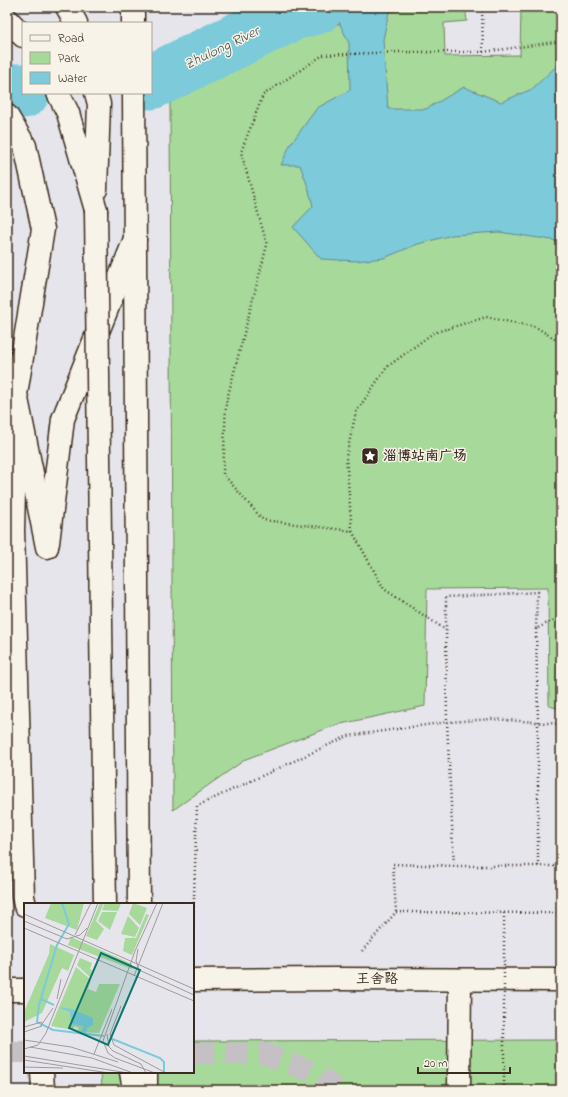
<svg xmlns="http://www.w3.org/2000/svg" width="568" height="1097" viewBox="0 0 568 1097" font-family="'Indie Flower','LXGW WenKai TC',sans-serif">
<style>
.green{fill:#a7d99b;stroke:#71825c}
.water{fill:#7ccada;stroke:#628a8f}
.lines{fill:none;stroke-linecap:round;stroke-linejoin:round}
.river{stroke:#7ccada;stroke-width:55}
.minor-tunnel{stroke:#c4c0c3;stroke-width:22;stroke-dasharray:22 11;stroke-linecap:butt}
.minor-casing{stroke:#3b2a1e;stroke-width:25}
.major-casing{stroke:#3b2a1e;stroke-width:25}
.highway-casing{stroke:#3b2a1e;stroke-width:25}
.path{stroke:#3b2a1e;stroke-width:2.5;stroke-dasharray:1 3;stroke-linecap:butt}
.minor{stroke:#f7f3e8;stroke-width:22}
.major{stroke:#f7f3e8;stroke-width:22}
.highway{stroke:#f7f3e8;stroke-width:22}
.highway-bridge-casing{stroke:#3b2a1e;stroke-width:25;stroke-linecap:butt}
.path-bridge{stroke:#3b2a1e;stroke-width:2.5;stroke-dasharray:1 3;stroke-linecap:butt}
.highway-bridge{stroke:#f7f3e8;stroke-width:22}
.labels{text-anchor:middle;dominant-baseline:central;stroke-width:3;stroke-linejoin:round;paint-order:stroke}
.poi-label{font-size:14px;font-weight:bold;fill:#3b2a1e;stroke:#f7f3e8;text-anchor:start}
.street-label{font-size:14px;fill:#3b2a1e;stroke:#f7f3e8}
.water-label{font-size:15px;font-style:italic;fill:#4b524d;stroke:#f7f3e8}
.inset-river{fill:none;stroke:#7ccada;stroke-width:2}
.inset-road{fill:none;stroke:#a29a9a;stroke-width:1}
.view{fill:#0f766e;fill-opacity:0.15;stroke:#0f766e;stroke-width:2}
.inset-edge{fill:none;stroke:#3b2a1e;stroke-width:2}
</style>
<rect width="100%" height="100%" fill="#e6e5ec"/>
<filter id="ink" filterUnits="userSpaceOnUse"><feTurbulence type="fractalNoise" baseFrequency=".025" numOctaves="2"/><feDisplacementMap in="SourceGraphic" scale="8" xChannelSelector="R" yChannelSelector="G"/><feConvolveMatrix kernelMatrix="1 2 1 2 8 2 1 2 1" color-interpolation-filters="sRGB"/></filter>
<g filter="url(#ink)">
<!-- green -->
<g class="green">
<polygon points="410,7 465,7 467,21 444,23 445,56 520,55 521,7 519,7 561,7 561,709 549,706 548,588 427,589 425,706 336,725 246,759 173,810 170,103 271,40"/>
<polygon points="561,1040 561,1090 102,1090 101,1072 193,1072 193,1041"/>
</g>
<!-- water -->
<polygon class="water" points="322,7 390,7 383,40 388,109 426,109 464,87 501,102 532,89 561,62 561,243 552,240 499,232 452,235 418,244 384,258 356,261 321,259 293,227 313,206 308,187 300,165 281,165 290,145 317,108 350,90 349,43 337,18"/>
<g class="lines">
<!-- river -->
<g class="river">
<polyline points="151,82 293,13 316,7"/>
<polyline points="7,91 23,91"/>
</g>
<!-- minor-tunnel -->
<g class="minor-tunnel">
<polyline points="7,1052 25,1052"/>
<polyline points="193,1053 266,1054 313,1072 336,1090"/>
</g>
<defs>
<g id="minor">
<polyline points="16,415 13,530 23,897 25,905"/>
<polyline points="48,543 63,419 135,239"/>
<polyline points="459,1090 460,980"/>
</g>
<g id="major">
<polyline points="133,7 133,23"/>
<polyline points="134,93 139,904"/>
<polyline points="193,980 338,979 561,980"/>
<polyline points="7,990 25,990"/>
<polyline points="42,1072 43,1090"/>
<polyline points="146,1072 146,1090"/>
</g>
<g id="highway">
<polyline points="67,7 76,23"/>
<polyline points="7,19 23,36"/>
<polyline points="58,93 68,113 96,210"/>
<polyline points="7,116 25,146 43,229 16,394 47,547"/>
<polyline points="96,189 99,104 96,93"/>
<polyline points="103,784 105,904"/>
<polyline points="131,1072 134,1090"/>
</g>
</defs>
<!-- minor casing -->
<use href="#minor" class="minor-casing"/>
<!-- major casing -->
<use href="#major" class="major-casing"/>
<!-- highway casing -->
<use href="#highway" class="highway-casing"/>
<!-- path -->
<g class="path">
<polyline points="482,7 483,52 399,52 323,55 263,95 241,152 267,245 226,403 223,474 263,520 352,531 384,589 446,630 446,597 537,592 536,629 561,616"/>
<polyline points="483,52 555,42 561,39"/>
<polyline points="352,531 346,457 356,412 387,367 433,333 486,317 536,327 561,343"/>
<polyline points="536,629 538,722 538,866"/>
<polyline points="446,630 447,722 454,866"/>
<polyline points="396,912 561,913"/>
<polyline points="193,927 197,806 348,736 447,722 493,719 561,724"/>
<polyline points="362,951 396,912 393,864 454,866 561,866"/>
</g>
<!-- minor -->
<use href="#minor" class="minor"/>
<!-- major -->
<use href="#major" class="major"/>
<!-- highway -->
<use href="#highway" class="highway"/>
<defs>
<polyline id="highway-bridge" points="96,210 103,784"/>
</defs>
<!-- highway-bridge casing -->
<use href="#highway-bridge" class="highway-bridge-casing"/>
<!-- path-bridge -->
<polyline class="path-bridge" points="504,913 504,1090"/>
<!-- highway-bridge -->
<use href="#highway-bridge" class="highway-bridge"/>
</g>
</g>
<!-- icons -->
<defs>
<symbol id="sight-square" viewBox="-11 -11 22 22"><rect x="-9" y="-9" width="18" height="18" rx="4" fill="#3b2a1e" stroke="#f7f3e8"/><path d="M0-6L1.8-2.2L6-1.7L2.9 1.2L3.7 5.4L0 3.3L-3.7 5.4L-2.9 1.2L-6-1.7L-1.8-2.2Z" fill="#fff"/></symbol>
</defs>
<g fill-rule="evenodd">
<use href="#sight-square" x="360" y="446" width="20" height="20"/>
</g>
<g class="labels">
<!-- poi labels -->
<g class="poi-label">
<text x="383" y="456">淄博站南广场</text>
</g>
<!-- street labels -->
<g class="street-label">
<text x="377" y="979">王舍路</text>
</g>
<!-- water labels -->
<g class="water-label">
<text transform="translate(222 48) rotate(-26)">Zhulong River</text>
</g>
</g>
<!-- overview -->
<g transform="translate(24 903)">
<rect width="170" height="170" fill="#e6e5ec"/>
<path d="M27 0H60L53 27 21 15ZM76 0H80L72 18 80 26 73 37 62 33ZM81 0H97L94 8 78 7ZM109 0 123 5 116 22 105 11ZM78 9H93L86 27 74 18ZM122 11 125 12 108 52 99 48 101 35H112ZM104 13 115 25 111 34 97 31ZM47 34 108 61V66L44 42ZM26 41 50 52 44 68 38 65 18 110 0 119V109L25 51ZM56 55 68 60 66 66 69 68 67 75 53 62ZM52 64 67 77 64 86 72 89 75 81H96L75 130 52 129 55 125 50 123 49 127 27 123Z" fill="#a7d99b"/>
<path d="M34 104 48 106 69 115V122L63 125 62 132 55 131 60 123 47 121 46 109Z" fill="#7ccada"/>
<path class="inset-river" d="M38 0 45 21 33 42 15 102 13 119 29 127 80 133M17 96 30 102M86 135 136 155 140 159V170"/>
<path class="inset-road" d="M0 11 170 86M0 18 43 36 56 32 63 25M0 25 170 98M51 32 67 0M114 46 112 58 115 67 170 92M110 73 139 0M33 96 37 76M97 103 86 131 90 142 142 170M0 124 18 119M16 124 29 105M0 129 18 123M83 131 85 144 89 148 117 161 122 170M0 137 47 144 94 159M6 144 68 155 109 170M0 146 14 142 22 130 74 0M70 151 88 106M0 153 104 170M0 157 85 170M0 164 39 165M131 170 91 155 84 150 79 138 111 48 133 0"/>
<path class="view" d="M77 50 116 67 84 142 45 125Z"/>
<rect width="170" height="170" class="inset-edge"/>
</g>
<!-- margin -->
<rect width="568" height="1097" fill="none" stroke="#f7f3e8" stroke-width="24"/>
<rect x="12" y="12" width="544" height="1073" fill="none" stroke="#3b2a1e" stroke-width="1.5" filter="url(#ink)"/>
<!-- legend -->
<rect x="22" y="22" width="130" height="72" fill="#f7f3e8" stroke="#aca397"/>
<rect x="30" y="35" width="20" height="6" fill="#f7f3e8" stroke="#aca397"/>
<text x="58" y="42" font-size="12" fill="#3b2a1e">Road</text>
<rect x="30" y="52" width="20" height="12" fill="#a7d99b" stroke="#aca397"/>
<text x="58" y="62" font-size="12" fill="#3b2a1e">Park</text>
<rect x="30" y="72" width="20" height="12" fill="#7ccada" stroke="#aca397"/>
<text x="58" y="82" font-size="12" fill="#3b2a1e">Water</text>
<!-- scale -->
<path d="M418 1067v6h92v-6" fill="none" stroke="#3b2a1e" stroke-width="2"/>
<text x="424" y="1067" font-size="12" fill="#3b2a1e" stroke="#f7f3e8" stroke-width="3" paint-order="stroke">20 m</text>
</svg>
